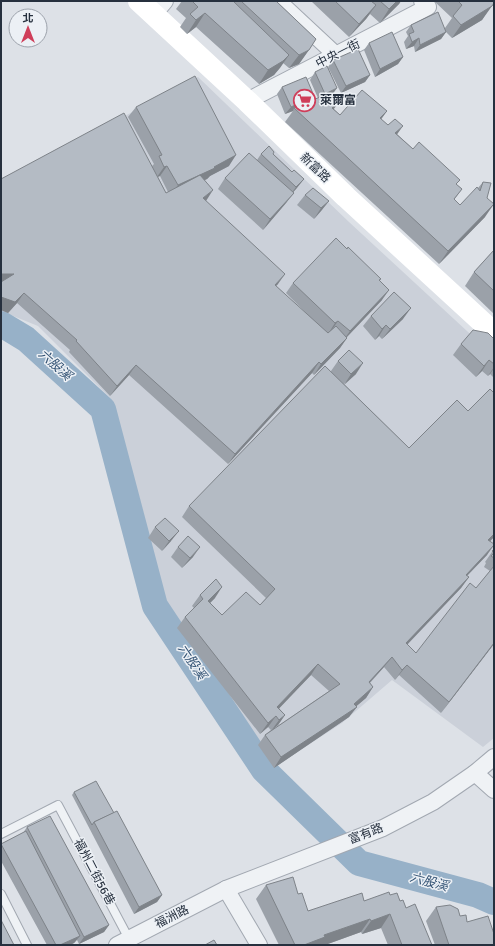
<svg xmlns="http://www.w3.org/2000/svg" width="495" height="946" viewBox="0 0 495 946" font-family="Signika,'Noto Sans TC',sans-serif">
<style>
.built{fill:#cbd0d9}
.lines{fill:none;stroke-linecap:round;stroke-linejoin:round}
.river{stroke:#97b1c8;stroke-width:26}
.lane-casing{stroke:#a2a8b1;stroke-width:10}
.street-casing{stroke:#a2a8b1;stroke-width:18}
.lane{stroke:#eff2f5;stroke-width:8}
.street{stroke:#eff2f5;stroke-width:16}
.secondary{stroke:#fff;stroke-width:22}
.wall{fill:#9ba1a9;fill-rule:evenodd}
.shaded-wall{fill:#7e8389}
.building{fill:#b4bbc4;stroke:#7e8389}
.labels{text-anchor:middle;dominant-baseline:central;stroke-width:3;stroke-linejoin:round;paint-order:stroke}
.street-label{font-size:12px;fill:#26303e;stroke:#ecf0f5}
.poi-label{font-size:12px;font-weight:bold;fill:#26303e;stroke:#ecf0f5;text-anchor:start}
.water-label{font-size:13px;font-style:italic;fill:#305072;stroke:#ecf0f5}
</style>
<rect width="100%" height="100%" fill="#dde1e7"/>
<!-- built -->
<polygon class="built" points="198,77 349,222 494,356 494,738 483,747 392,680 342,723 273,768 161,608 146,553 144,515 112,400 38,326 1,311 1,182"/>
<g class="lines">
<!-- river -->
<polyline class="river" points="1,324 26,339 103,409 155,606 264,770 359,863 478,895 494,902"/>
<defs>
<g id="lane">
<polyline points="1,834 58,805 129,939"/>
<polyline points="1,894 27,945"/>
</g>
<g id="street">
<polyline points="278,1 336,55"/>
<polyline points="154,14 165,1"/>
<polyline points="247,101 428,7 422,1"/>
<polyline points="475,773 494,790"/>
<polyline points="226,889 259,945"/>
<polyline points="117,945 226,889 383,828 433,802 475,773 494,757"/>
</g>
</defs>
<!-- lane casing -->
<use href="#lane" class="lane-casing"/>
<!-- street casing -->
<use href="#street" class="street-casing"/>
<!-- lane -->
<use href="#lane" class="lane"/>
<!-- street -->
<use href="#street" class="street"/>
<!-- secondary -->
<polyline class="secondary" points="139,1 247,101 346,197 494,333"/>
</g>
<!-- wall -->
<g class="wall">
<polygon points="182,1 276,1 316,39 299,64 289,68 283,63 274,75 259,84 196,27 187,34 180,27 186,18 176,9"/>
<polygon points="311,1 401,1 399,4 380,23 370,14 366,19 349,37"/>
<polygon points="434,1 494,1 482,20 452,38 446,32 441,39 415,52 414,46 406,49 404,42 408,36 406,32 411,25 445,28 452,18"/>
<polygon points="369,43 403,57 398,64 375,77 364,50"/>
<polygon points="333,60 370,75 365,82 341,93 328,67"/>
<polygon points="315,72 334,93 334,109 340,115 387,111 381,119 413,149 462,189 454,200 460,205 478,188 483,182 487,198 485,217 439,264 285,122 293,111 285,114 277,94 282,87 311,101 318,98 310,80"/>
<path d="M136 107 229 166 210 176 207 179 205 180 206 201 278 284 276 286 311 318 286 293 293 283 379 281 382 300 347 337V338L340 348 314 375 312 373 228 464 129 375 110 396 69 352 70 350 17 303 8 313 1 310 152 166 154 164 128 117ZM160 176 168 192 166 193 158 177Z"/>
<polygon points="261,154 273,154 292,172 304,179 296,189 293,192 286,203 263,230 218,189 225,178 257,160"/>
<polygon points="305,195 329,201 321,211 314,219 297,205"/>
<polygon points="494,250 494,314 465,286 474,272"/>
<polygon points="371,316 403,319 382,339 379,336 375,340 363,326"/>
<polygon points="494,339 494,378 490,374 488,376 482,371 476,377 453,355 461,344"/>
<path d="M338 361 356 374 344 384 409 448 468 411 494 393V537L490 541 487 555 467 576 469 577 461 588 407 645 416 653 476 588 490 571 484 567 486 563 485 562 494 549V644L441 713 399 675 395 680 384 667 370 683 373 687 366 698 356 706 349 717 274 768 258 745 265 735 271 730 268 727 260 734 177 628 185 617 194 608 192 606 200 595 215 598 210 603 222 615 260 605 266 598 182 517 189 506 331 371ZM311 675 329 691 272 730 278 725 285 715 279 708Z"/>
<polygon points="155,527 171,541 162,551 148,538"/>
<polygon points="178,547 193,557 182,568 171,557"/>
<polygon points="74,792 114,813 162,895 157,902 134,914 72,795"/>
<polygon points="27,827 109,925 104,932 79,944 77,940 74,943 70,945 47,945 1,861 1,844 23,833"/>
<polygon points="266,885 298,894 308,911 364,901 390,895 400,901 406,908 432,945 388,945 381,928 362,934 361,932 325,945 279,945 256,899"/>
<polygon points="436,907 460,916 494,945 435,945 426,921"/>
</g>
<!-- shaded-wall -->
<g class="shaded-wall">
<polygon points="397,1 401,1 399,4 380,23 389,9"/>
<polygon points="376,5 366,19 349,37 359,24"/>
<polygon points="492,6 482,20 452,38 461,25"/>
<polygon points="205,13 196,27 187,34 196,20"/>
<polygon points="446,32 441,39 415,52 420,45"/>
<polygon points="419,38 414,46 406,49 412,42"/>
<polygon points="309,50 299,64 289,68 299,55"/>
<polygon points="289,55 280,68 274,75 259,84 268,70"/>
<polygon points="403,57 398,64 375,77 380,69"/>
<polygon points="370,75 365,82 341,93 346,86"/>
<polygon points="337,88 332,95 320,102 325,94"/>
<polygon points="314,96 309,104 294,108 293,111 285,114 291,107"/>
<polygon points="341,99 331,113 332,108"/>
<polygon points="387,111 377,125 380,118"/>
<polygon points="403,126 393,140 395,133"/>
<polygon points="236,155 229,166 210,176 207,179 170,196 178,185"/>
<polygon points="167,166 160,176 157,177 164,167"/>
<polygon points="304,179 296,189 289,197 296,187"/>
<polygon points="213,190 206,201 203,198"/>
<polygon points="294,193 286,203 263,230 270,219"/>
<polygon points="329,201 321,211 314,219 321,208"/>
<polygon points="494,204 485,217 439,264 448,251"/>
<polygon points="1,274 14,274 1,285"/>
<polygon points="285,274 278,284 267,295 275,285"/>
<polygon points="389,290 382,300 343,341 350,331"/>
<polygon points="24,293 17,303 8,313 1,310 1,297"/>
<polygon points="411,308 403,319 382,339 390,329"/>
<polygon points="338,321 331,331 328,334 335,323"/>
<polygon points="386,325 379,336 375,340 382,329"/>
<polygon points="347,338 340,348 314,375 321,364"/>
<polygon points="489,360 482,371 476,377 484,366"/>
<polygon points="319,362 312,373 228,464 235,454"/>
<polygon points="363,363 356,374 344,385 351,374"/>
<polygon points="136,365 129,375 110,396 117,386"/>
<polygon points="494,367 494,368 490,374 488,376"/>
<polygon points="179,531 171,541 162,551 169,541"/>
<polygon points="494,534 494,537 481,551 488,540"/>
<polygon points="494,545 487,555 458,585 466,575"/>
<polygon points="200,547 193,557 182,568 190,558"/>
<polygon points="469,577 461,588 398,654 406,643"/>
<polygon points="222,587 215,598 201,612 208,601"/>
<polygon points="494,643 494,644 441,713 449,702"/>
<polygon points="392,657 384,667 361,692 369,682"/>
<polygon points="318,664 311,675 270,718 277,707"/>
<polygon points="407,665 395,680 402,670"/>
<polygon points="373,687 366,698 352,710 357,707 349,717 274,768 281,757 354,704"/>
<polygon points="285,715 278,725 271,731 279,720"/>
<polygon points="276,716 268,727 260,734 268,723"/>
<polygon points="162,895 157,902 134,914 139,907"/>
<polygon points="390,914 381,928 362,934 371,921"/>
<polygon points="370,919 361,932 325,945 304,945 324,935"/>
<polygon points="109,925 104,932 79,944 84,937"/>
<polygon points="80,936 74,943 70,945 60,945"/>
</g>
<!-- building -->
<g class="building">
<polygon points="192,1 233,1 289,55 283,61 268,70 205,13 196,20 190,14 198,7"/>
<polygon points="241,1 276,1 316,39 309,50 299,55"/>
<polygon points="335,1 371,1 376,5 359,24"/>
<polygon points="380,1 397,1 389,9"/>
<polygon points="458,1 494,1 494,3 492,6 461,25 453,16 462,5"/>
<polygon points="438,12 446,32 420,45 419,38 412,42 409,34 414,32 411,25"/>
<polygon points="392,32 403,57 380,69 369,43"/>
<polygon points="358,49 370,75 346,86 333,60"/>
<polygon points="327,66 337,88 325,94 315,72"/>
<polygon points="195,76 236,155 214,167 215,168 178,185 167,166 164,167 159,156 162,155 136,107"/>
<polygon points="306,77 314,96 291,107 282,87"/>
<polygon points="362,90 387,111 380,118 388,125 395,119 403,126 395,133 413,149 419,142 460,180 456,184 462,189 454,199 460,205 477,187 480,191 483,182 491,183 487,198 494,204 448,251 294,108 320,97 324,101 334,93 341,99 332,108 340,115"/>
<polygon points="124,113 166,193 200,175 213,190 203,198 285,274 275,285 328,333 336,326 347,338 321,364 319,362 235,454 136,365 117,386 76,341 77,340 24,293 15,302 1,297 1,282 14,274 1,274 1,179"/>
<polygon points="269,146 274,152 273,154 292,172 294,170 304,179 296,187 261,154"/>
<polygon points="249,153 294,193 270,219 225,178"/>
<polygon points="313,188 329,201 321,208 305,195"/>
<polygon points="336,238 347,249 348,247 381,279 379,280 389,290 350,331 338,321 335,323 293,283"/>
<polygon points="494,250 494,291 474,272"/>
<polygon points="394,292 411,308 390,329 386,325 382,329 371,316"/>
<polygon points="473,330 488,333 494,339 494,364 489,360 484,366 461,344"/>
<polygon points="349,350 363,363 351,374 338,361"/>
<polygon points="325,366 409,448 457,400 468,411 490,389 494,393 494,534 488,540 494,544 494,545 466,575 469,577 406,643 416,653 470,583 476,588 494,566 494,643 449,702 407,665 402,670 392,657 369,682 373,687 354,704 357,707 281,757 265,735 340,684 318,664 277,707 285,715 279,720 276,716 268,723 185,617 203,599 200,595 216,579 222,587 208,601 222,615 246,592 260,605 275,589 189,506"/>
<polygon points="165,518 179,531 169,541 155,527"/>
<polygon points="188,536 200,547 190,558 178,547"/>
<polygon points="494,549 494,558 491,556 494,553 492,551"/>
<polygon points="96,781 114,813 94,822 92,825 74,792"/>
<polygon points="117,811 162,895 139,907 94,822"/>
<polygon points="50,816 109,925 84,937 27,827"/>
<polygon points="26,831 80,936 60,945 56,945 1,844"/>
<polygon points="293,877 298,894 302,893 308,911 362,893 364,901 389,892 390,895 397,893 400,901 403,900 406,908 415,904 432,945 402,945 390,914 371,921 370,919 324,935 325,937 304,945 295,945 266,885"/>
<polygon points="450,905 458,909 460,916 466,915 467,922 488,916 494,934 494,945 449,945 436,907"/>
<polygon points="1,920 14,945 1,945"/>
<polygon points="214,940 217,945 205,945"/>
</g>
<!-- icons -->
<defs>
<symbol id="supermarket-ring" viewBox="-11 -11 22 22"><circle r="9.5" fill="#ecf0f5" stroke="#cf3e5a" stroke-width="1.5"/><path d="M-6-5.5h2.5l.6 2H6L4.5 2H-2.5L-4.4-4H-6ZM-1.5 3.2a1.3 1.3 0 1 0 .1 0ZM3 3.2a1.3 1.3 0 1 0 .1 0Z" fill="#cf3e5a"/></symbol>
</defs>
<g fill-rule="evenodd">
<use href="#supermarket-ring" x="292" y="88" width="25" height="25"/>
</g>
<g class="labels">
<!-- street labels -->
<g class="street-label">
<text transform="translate(338 54) rotate(-27)">中央一街</text>
<text transform="translate(315 168) rotate(44)">新富路</text>
<text transform="translate(366 834) rotate(-21)">富有路</text>
<text transform="translate(94 872) rotate(62)">福州二街56巷</text>
<text transform="translate(172 917) rotate(-27)">福洲路</text>
</g>
<!-- poi labels -->
<g class="poi-label">
<text x="320" y="100">萊爾富</text>
</g>
<!-- water labels -->
<g class="water-label">
<text transform="translate(55 365) rotate(42)">六股溪</text>
<text transform="translate(192 662) rotate(56)">六股溪</text>
<text transform="translate(429 882) rotate(15)">六股溪</text>
</g>
</g>
<!-- border -->
<rect width="495" height="946" fill="none" stroke="#26303e" stroke-width="4"/>
<!-- north arrow -->
<g transform="translate(28 28)"><circle r="19" fill="#ecf0f5" stroke="#9da3ac"/>
<path d="M0-3L7 15L0 10L-7 15Z" fill="#cf3e5a"/>
<text y="-6" font-size="11" font-weight="bold" text-anchor="middle" fill="#26303e">北</text>
</g>
</svg>
